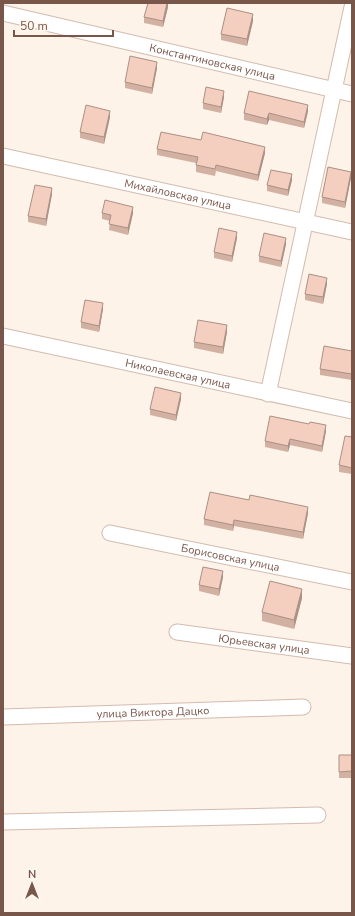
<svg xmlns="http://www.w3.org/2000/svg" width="355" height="916" viewBox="0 0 355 916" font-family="'Nunito Sans',sans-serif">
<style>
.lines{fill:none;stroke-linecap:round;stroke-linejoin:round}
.street-casing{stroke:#d3bbaf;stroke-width:17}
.street{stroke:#fff;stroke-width:15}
.wall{fill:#d2b1a3}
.shaded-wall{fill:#ab9085}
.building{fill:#f4cebe;stroke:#ab9085}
.labels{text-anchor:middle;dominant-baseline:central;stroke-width:4;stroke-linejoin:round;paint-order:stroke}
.street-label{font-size:11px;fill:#79564a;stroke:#fff7ef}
</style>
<rect width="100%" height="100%" fill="#fdf3e8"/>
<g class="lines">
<defs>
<g id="street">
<path id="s1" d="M3 13 352 94"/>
<path id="s2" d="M3 156 352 232"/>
<path id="s3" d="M3 336 352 411"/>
<polyline points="268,394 352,7"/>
<path id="s4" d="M110 533 352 582"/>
<path id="s5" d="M177 632 352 656"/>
<path id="s6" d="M3 717 303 707"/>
<polyline points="3,822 318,815"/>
</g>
</defs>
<!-- street casing -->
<use href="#street" class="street-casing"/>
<!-- street -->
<use href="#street" class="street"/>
</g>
<!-- wall -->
<g class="wall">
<polygon points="168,3 168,7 163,27 144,23 144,17"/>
<polygon points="253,21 247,46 221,40 221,34"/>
<polygon points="157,68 152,94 125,88 125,82"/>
<polygon points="224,97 221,113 203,109 203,103"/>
<polygon points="308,111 304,128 269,120 267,125 244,120 244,113"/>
<polygon points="110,117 104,144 80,138 80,132"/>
<polygon points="157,149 265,153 258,181 216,171 215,176 196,172 196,163 157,155"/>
<polygon points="351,178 345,208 322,203 322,197"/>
<polygon points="292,180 288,196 267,191 267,185"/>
<polygon points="52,194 46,226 28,222 28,216"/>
<polygon points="102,213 133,213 128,235 109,230 110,221 102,219"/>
<polygon points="237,238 232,262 214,258 214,252"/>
<polygon points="286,244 281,267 259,262 259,256"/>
<polygon points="327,284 323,304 305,300 305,294"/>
<polygon points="103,309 99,332 81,328 81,322"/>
<polygon points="227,332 223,354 194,348 194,342"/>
<polygon points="352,351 352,380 320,375 320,369"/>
<polygon points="181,399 176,421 150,415 150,409"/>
<polygon points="326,431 322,452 290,445 288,452 265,447 265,441"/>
<polygon points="352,437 352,474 339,472 339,465"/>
<polygon points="308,513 303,539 234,526 233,531 204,525 204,519"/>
<polygon points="223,577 219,596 199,591 199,585"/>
<polygon points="302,598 294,629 262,621 262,612"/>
<rect x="339" y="755" width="13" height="23"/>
</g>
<!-- shaded-wall -->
<g class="shaded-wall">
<polygon points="167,3 168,3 168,7 163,27 163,21"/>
<polygon points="253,14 253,21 247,46 247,39"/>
<polygon points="157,62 157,68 152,94 152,88"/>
<polygon points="224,91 224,97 221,113 221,107"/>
<polygon points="308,105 308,111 304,128 304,122"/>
<polygon points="110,111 110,117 104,144 104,137"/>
<polygon points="269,113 269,120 267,125 267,119"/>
<polygon points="265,147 265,153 258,181 258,175"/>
<polygon points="351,172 351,178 345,208 345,202"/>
<polygon points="292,174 292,180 288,196 288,190"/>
<polygon points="52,188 52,194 46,226 46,219"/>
<polygon points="133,207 133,213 128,235 128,228"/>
<polygon points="237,232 237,238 232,262 232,256"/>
<polygon points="286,238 286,244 281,267 281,261"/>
<polygon points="327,278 327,284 323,304 323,297"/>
<polygon points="103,303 103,309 99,332 99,326"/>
<polygon points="227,325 227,332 223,354 223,347"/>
<polygon points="181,393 181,399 176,421 176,415"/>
<polygon points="326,425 326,431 322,452 322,446"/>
<polygon points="290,439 290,445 288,452 288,446"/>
<polygon points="308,507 308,513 303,539 303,532"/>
<polygon points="234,520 234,526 233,531 233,525"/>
<polygon points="223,571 223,577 219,596 219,589"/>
<polygon points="302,589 302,598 294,629 294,620"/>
</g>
<!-- building -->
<g class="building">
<polygon points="148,3 167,3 163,21 144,17"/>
<polygon points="227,8 253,14 247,39 221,34"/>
<polygon points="130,56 157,62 152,88 125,82"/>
<polygon points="206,87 224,91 221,107 203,103"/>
<polygon points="249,91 308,105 304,122 269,113 267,119 244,113"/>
<polygon points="86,105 110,111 104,137 80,132"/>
<polygon points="161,132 201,140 203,132 265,147 258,175 216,165 215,169 196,165 198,157 157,149"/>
<polygon points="328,167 351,172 345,202 322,197"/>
<polygon points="271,170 292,174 288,190 267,185"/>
<polygon points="35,185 52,188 46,219 28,216"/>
<polygon points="105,200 133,207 128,228 109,224 111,215 102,213"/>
<polygon points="219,228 237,232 232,256 214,252"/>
<polygon points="264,233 286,238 281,261 259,256"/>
<polygon points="309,274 327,278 323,297 305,294"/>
<polygon points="85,300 103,303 99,326 81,322"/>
<polygon points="198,320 227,325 223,347 194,342"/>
<polygon points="324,346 352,351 352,374 320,369"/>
<polygon points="155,387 181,393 176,415 150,409"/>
<polygon points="270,416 309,424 310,422 326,425 322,446 290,439 288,446 265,441"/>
<polygon points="345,436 352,437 352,468 339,465"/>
<polygon points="210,492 249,500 250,495 308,507 303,532 234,520 233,525 204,519"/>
<polygon points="203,567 223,571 219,589 199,585"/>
<polygon points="270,581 302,589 294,620 262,612"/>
<polygon points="339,755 352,755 352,771 339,772"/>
</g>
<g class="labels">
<!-- street labels -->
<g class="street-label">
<text stroke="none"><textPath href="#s1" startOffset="215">Константиновская улица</textPath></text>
<text stroke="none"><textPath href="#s2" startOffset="179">Михайловская улица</textPath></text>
<text stroke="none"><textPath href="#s3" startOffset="179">Николаевская улица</textPath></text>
<text stroke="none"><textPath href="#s4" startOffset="123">Борисовская улица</textPath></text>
<text stroke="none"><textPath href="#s5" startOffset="88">Юрьевская улица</textPath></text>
<text stroke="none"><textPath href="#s6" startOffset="150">улица Виктора Дацко</textPath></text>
</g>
</g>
<!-- border -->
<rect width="355" height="916" fill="none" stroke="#79564a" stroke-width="8"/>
<!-- north arrow -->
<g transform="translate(32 884)" stroke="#fff7ef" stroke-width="3" paint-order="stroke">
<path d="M0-3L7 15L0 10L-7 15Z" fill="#79564a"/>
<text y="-6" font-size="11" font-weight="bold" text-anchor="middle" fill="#79564a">N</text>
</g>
<!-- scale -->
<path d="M14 30v6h99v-6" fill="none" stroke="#79564a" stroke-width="2"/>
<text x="20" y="30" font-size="12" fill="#79564a" stroke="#fff7ef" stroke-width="3" paint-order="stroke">50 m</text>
</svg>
